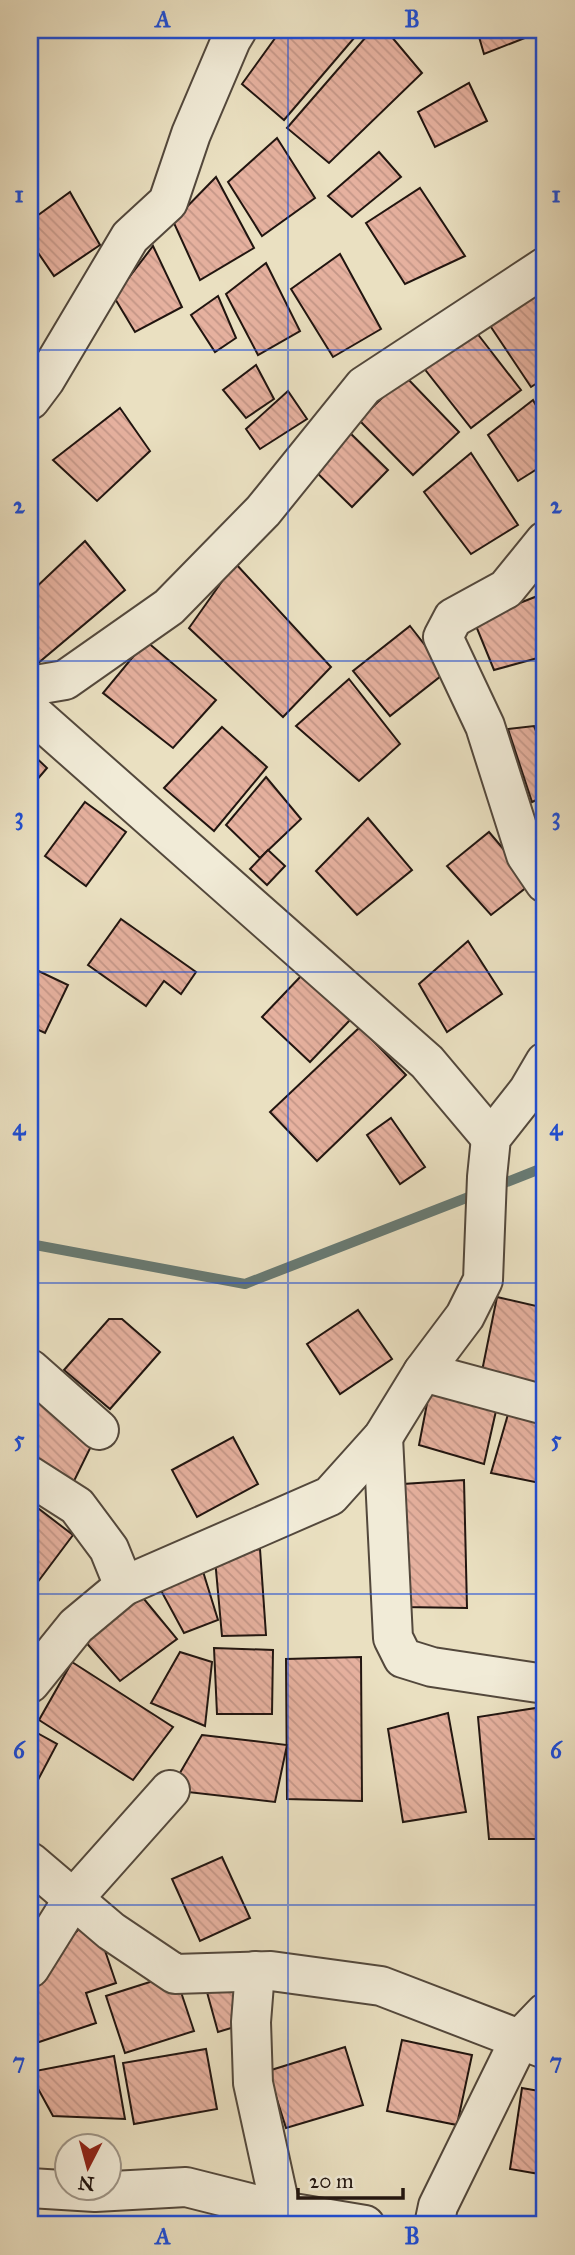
<svg xmlns="http://www.w3.org/2000/svg" width="575" height="2255" viewBox="0 0 575 2255" font-family="'IM FELL Great Primer',serif">
<style>
.lines{fill:none;stroke-linecap:round;stroke-linejoin:round}
.stream{stroke:#687a73;stroke-width:10}
.building{fill:url(#building-back-hatch);stroke:#211510;stroke-width:2}
.minor-casing{stroke:#53483c;stroke-width:42}
.minor{stroke:#f1ebd7;stroke-width:38}
.grid{fill:none;stroke:#1d4ed8;stroke-width:2;stroke-opacity:0.55}
.neatline{fill:none;stroke:#1d4ed8;stroke-width:2.5}
.grid-label{font-size:23px;text-anchor:middle;font-weight:bold;fill:#1d4ed8}
</style>
<defs>
<pattern id="building-back-hatch" width="6" height="6" patternUnits="userSpaceOnUse" patternTransform="scale(1.75)"><rect width="6" height="6" fill="#e6b19f"/><path d="M-1 5l2 2M0 0l6 6M5-1l2 2" fill="none" stroke="#c59788"/></pattern>
</defs>
<rect width="100%" height="100%" fill="#eae0c1"/>
<filter id="stains"><feTurbulence type="fractalNoise" baseFrequency=".00286" numOctaves="4"/><feColorMatrix values="0 0 0 0 .2 0 0 0 0 .09 0 0 0 0 .02 0 0 0 .5 -.17"/></filter>
<radialGradient id="worn" r=".72"><stop offset=".6" stop-color="#630" stop-opacity="0"/><stop offset="1" stop-color="#630" stop-opacity=".3"/></radialGradient>
<g class="lines">
<!-- stream -->
<g class="stream">
<polyline points="494,1187 545,1167"/>
<polyline points="30,1244 245,1284 479,1193"/>
</g>
</g>
<!-- building -->
<g class="building">
<polygon points="281,30 361,30 284,120 242,84"/>
<polygon points="372,30 386,30 422,73 329,163 287,128"/>
<polygon points="477,30 545,30 484,54"/>
<polygon points="469,83 487,121 435,147 418,112"/>
<polygon points="277,138 315,198 262,236 228,182"/>
<polygon points="379,152 401,177 352,217 328,196"/>
<polygon points="216,177 254,248 200,280 173,221"/>
<polygon points="420,188 465,256 405,284 366,223"/>
<polygon points="70,192 100,245 54,276 30,241 30,221"/>
<polygon points="153,246 182,307 135,332 114,297"/>
<polygon points="340,254 381,329 333,357 291,289"/>
<polygon points="266,263 300,331 258,355 226,294"/>
<polygon points="532,287 545,306 545,378 531,387 485,318"/>
<polygon points="218,296 236,338 215,352 191,315"/>
<polygon points="473,328 521,390 471,428 423,367"/>
<polygon points="256,365 274,399 246,418 223,390"/>
<polygon points="405,376 459,432 413,475 359,420"/>
<polygon points="288,391 307,419 260,449 246,429"/>
<polygon points="533,400 545,422 545,464 518,481 488,435"/>
<polygon points="120,408 150,451 97,501 53,460"/>
<polygon points="346,429 388,470 352,507 310,466"/>
<polygon points="471,453 518,525 471,554 424,492"/>
<polygon points="85,541 125,590 37,664 30,656 30,593"/>
<polygon points="235,563 331,667 283,717 189,628"/>
<polygon points="540,595 545,623 545,656 494,670 474,621"/>
<polygon points="410,626 446,672 390,716 353,671"/>
<polygon points="146,641 216,700 173,748 103,693"/>
<polygon points="349,679 400,744 359,781 296,726"/>
<polygon points="534,726 545,753 545,796 532,802 508,729"/>
<polygon points="222,727 267,767 214,831 164,788"/>
<polygon points="30,752 47,768 30,788"/>
<polygon points="266,777 301,819 260,858 226,825"/>
<polygon points="85,802 126,832 86,886 45,856"/>
<polygon points="368,818 412,870 357,915 316,871"/>
<polygon points="489,832 532,883 491,915 447,866"/>
<polygon points="268,850 285,866 267,885 250,869"/>
<polygon points="121,919 196,972 181,994 164,981 146,1006 88,965"/>
<polygon points="468,941 502,994 447,1032 419,984"/>
<polygon points="30,967 68,985 45,1033 30,1026"/>
<polygon points="302,975 350,1020 310,1062 262,1017"/>
<polygon points="360,1027 406,1075 317,1161 270,1112"/>
<polygon points="391,1118 425,1167 400,1184 367,1135"/>
<polygon points="497,1297 545,1308 545,1385 482,1371"/>
<polygon points="358,1310 392,1359 340,1394 307,1344"/>
<polygon points="109,1319 122,1319 160,1352 110,1409 64,1370"/>
<polygon points="430,1388 498,1402 484,1464 419,1445"/>
<polygon points="30,1398 99,1430 74,1481 30,1460"/>
<polygon points="511,1404 545,1417 545,1484 491,1473"/>
<polygon points="233,1437 258,1484 197,1517 172,1470"/>
<polygon points="464,1480 467,1608 403,1607 403,1484"/>
<polygon points="30,1502 73,1535 31,1591 30,1590"/>
<polygon points="260,1549 266,1635 222,1636 215,1559"/>
<polygon points="201,1565 218,1620 184,1633 158,1585"/>
<polygon points="139,1593 177,1639 120,1681 83,1639"/>
<polygon points="214,1648 273,1650 272,1714 217,1714"/>
<polygon points="180,1652 212,1662 205,1726 151,1703"/>
<polygon points="361,1657 362,1801 287,1799 286,1659"/>
<polygon points="72,1662 173,1727 133,1780 39,1720"/>
<polygon points="536,1708 545,1777 545,1839 489,1839 478,1717"/>
<polygon points="448,1713 466,1812 403,1822 388,1729"/>
<polygon points="30,1729 57,1744 30,1795"/>
<polygon points="202,1735 287,1745 275,1802 170,1790"/>
<polygon points="222,1857 250,1918 200,1941 172,1879"/>
<polygon points="93,1915 116,1983 86,1993 96,2023 30,2045 30,1978"/>
<polygon points="175,1974 194,2031 125,2053 106,1996"/>
<polygon points="238,1975 251,2022 218,2032 205,1985"/>
<polygon points="402,2040 472,2055 457,2125 387,2111"/>
<polygon points="345,2047 363,2105 286,2128 268,2071"/>
<polygon points="206,2049 217,2109 134,2124 123,2063"/>
<polygon points="114,2056 125,2119 53,2116 30,2074 30,2072"/>
<polygon points="522,2088 545,2092 545,2175 510,2169"/>
<polygon points="99,2216 128,2219 127,2225 98,2225"/>
</g>
<g class="lines">
<defs>
<g id="minor">
<polyline points="30,400 45,380 130,237 168,202 191,134 231,40 237,30"/>
<polyline points="545,541 506,589 453,618 443,637 485,726 526,855 545,883"/>
<polyline points="30,686 65,680 169,607 263,511 364,386 545,267"/>
<polyline points="30,711 427,1062 491,1138"/>
<polyline points="30,1369 99,1430"/>
<polyline points="423,1372 545,1405"/>
<polyline points="383,1437 393,1638 403,1658 432,1667 545,1684"/>
<polyline points="30,1476 77,1506 109,1549 124,1586"/>
<polyline points="30,1683 76,1626 124,1586 330,1496 383,1437 423,1372 465,1316 483,1280 487,1177 491,1138 528,1091 545,1062"/>
<polyline points="30,1862 111,1931 175,1974 271,1971 381,1986 545,2049"/>
<polyline points="30,1968 73,1899 170,1790"/>
<polyline points="255,1971 251,2022 253,2083 281,2211"/>
<polyline points="30,2188 95,2192 186,2187 281,2211 365,2225"/>
<polyline points="434,2225 438,2206 520,2039 545,2013"/>
</g>
</defs>
<!-- minor casing -->
<use href="#minor" class="minor-casing"/>
<!-- minor -->
<use href="#minor" class="minor"/>
</g>
<!-- grid -->
<path class="grid" d="M288 30V2225M30 350H545M30 661H545M30 972H545M30 1283H545M30 1594H545M30 1905H545"/>
<!-- margin -->
<rect width="575" height="2255" fill="none" stroke="#eae0c1" stroke-width="77"/>
<!-- north arrow -->
<g transform="translate(88 2167) rotate(186)"><circle r="33" fill="#f1ebd7" stroke="#9e9587" stroke-width="2"/>
<path d="M0-5L12 26L0 18L-12 26Z" fill="#8f2418"/>
<text y="-10" font-size="19" font-weight="bold" text-anchor="middle" fill="#211510">N</text>
</g>
<!-- scale -->
<path d="M298 2188v10h105v-10" fill="none" stroke="#211510" stroke-width="3.5"/>
<text x="309" y="2188" font-size="21" fill="#211510" stroke="#f1ebd7" stroke-width="5" paint-order="stroke">20 m</text>
<rect x="38" y="38" width="498" height="2178" class="neatline"/>
<g class="grid-label">
<text x="163" y="27">A</text>
<text x="412" y="27">B</text>
<text x="19" y="202">1</text>
<text x="556" y="202">1</text>
<text x="19" y="513">2</text>
<text x="556" y="513">2</text>
<text x="19" y="824">3</text>
<text x="556" y="824">3</text>
<text x="19" y="1135">4</text>
<text x="556" y="1135">4</text>
<text x="19" y="1447">5</text>
<text x="556" y="1447">5</text>
<text x="19" y="1758">6</text>
<text x="556" y="1758">6</text>
<text x="19" y="2069">7</text>
<text x="556" y="2069">7</text>
<text x="163" y="2244">A</text>
<text x="412" y="2244">B</text>
</g>
<rect width="100%" height="100%" filter="url(#stains)"/>
<rect width="100%" height="100%" fill="url(#worn)"/>
</svg>
